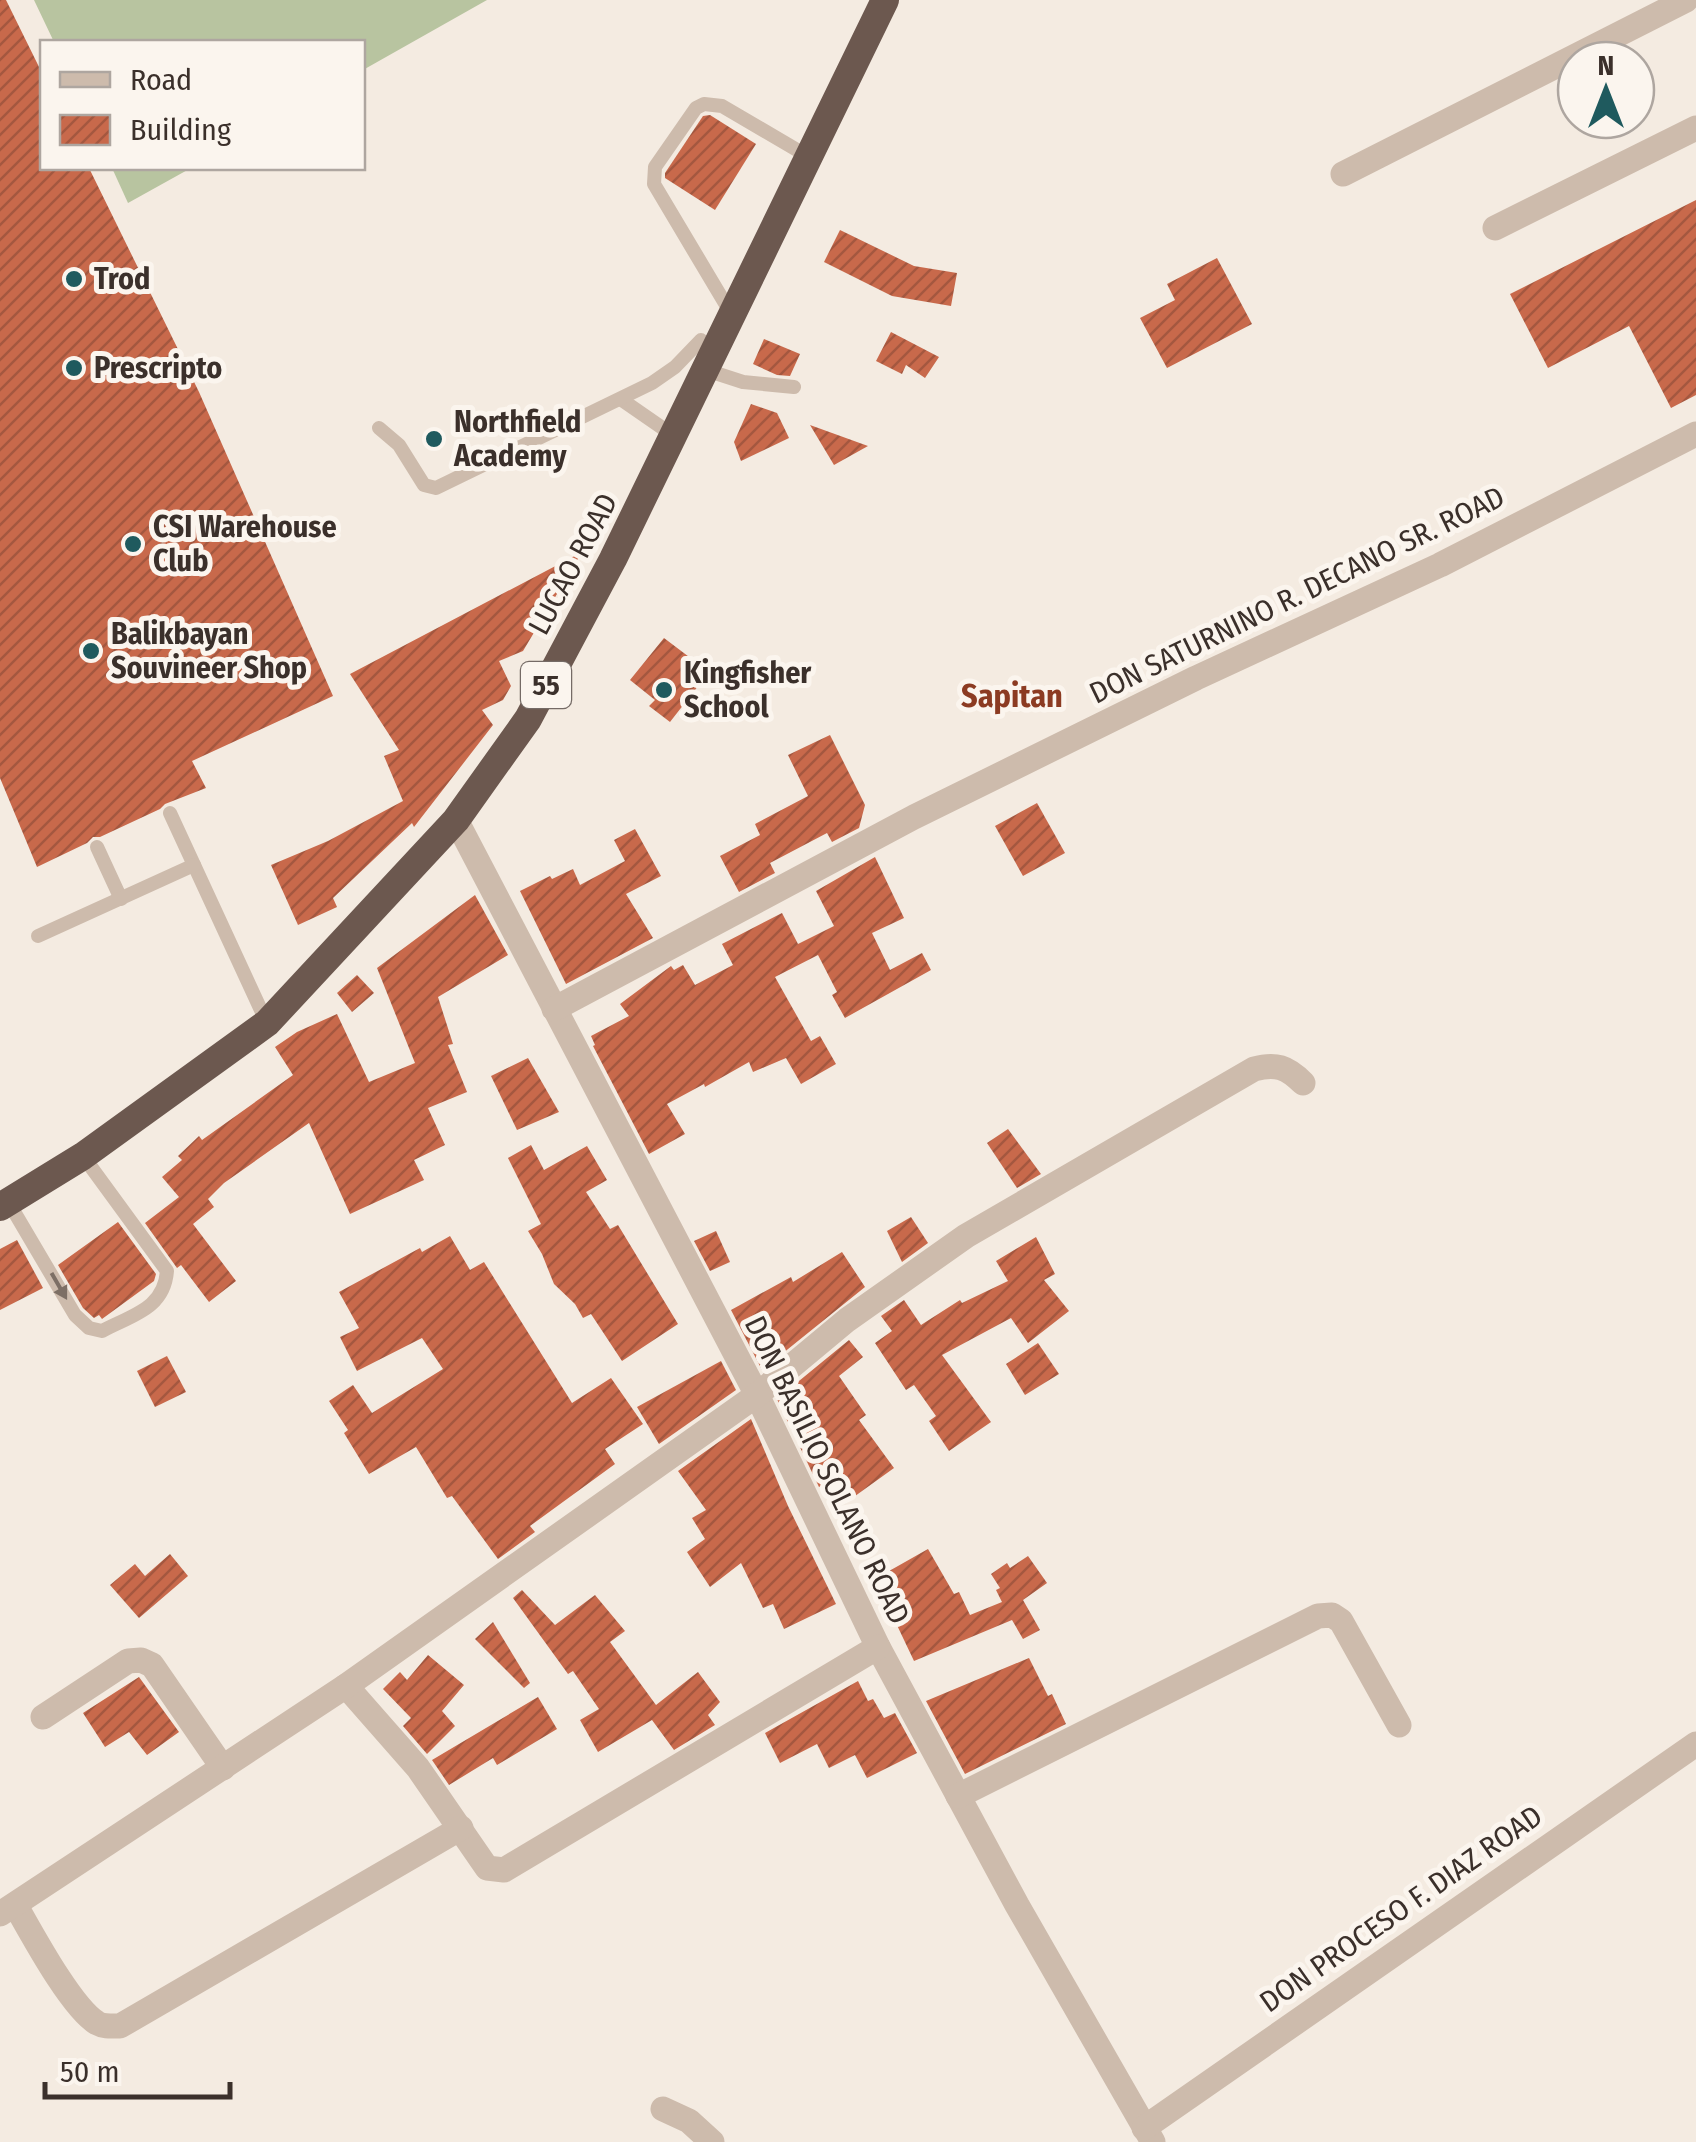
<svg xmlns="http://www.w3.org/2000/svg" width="1696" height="2142" viewBox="0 0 1696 2142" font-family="'Fira Sans Condensed',sans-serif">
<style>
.garden{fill:#b8c4a0}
.building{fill:url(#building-hatch)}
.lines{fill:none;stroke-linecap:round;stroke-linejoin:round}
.service{stroke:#cdbbac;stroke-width:14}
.minor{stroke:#cdbbac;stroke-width:25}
.trunk{stroke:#6c584f;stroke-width:28}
.oneway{fill:#7d6f65}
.poi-dot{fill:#1f5a5e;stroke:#fbf5ee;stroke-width:4}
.labels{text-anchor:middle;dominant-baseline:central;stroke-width:10;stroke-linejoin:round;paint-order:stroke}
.shield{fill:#fbf5ee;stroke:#756b66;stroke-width:2.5}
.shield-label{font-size:28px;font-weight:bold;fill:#3b302b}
.poi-label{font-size:30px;font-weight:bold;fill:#3b302b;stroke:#fbf5ee;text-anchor:start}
.street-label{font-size:30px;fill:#3b302b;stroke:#fbf5ee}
.neighbourhood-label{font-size:32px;font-weight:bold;fill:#8c3b22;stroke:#fbf5ee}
</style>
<defs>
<pattern id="building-hatch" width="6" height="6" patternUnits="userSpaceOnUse" patternTransform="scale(2.5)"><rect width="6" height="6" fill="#c8694b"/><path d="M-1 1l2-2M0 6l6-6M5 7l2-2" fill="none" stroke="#a4573f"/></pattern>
</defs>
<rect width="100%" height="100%" fill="#f4ebe1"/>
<!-- garden -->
<g class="garden">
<polygon points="34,0 487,0 363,70 362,42 54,42"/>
<polygon points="112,168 191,168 128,203"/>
</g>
<!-- building -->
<g class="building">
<polygon points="0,0 6,0 42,73 42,168 89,168 199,392 333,696 192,761 206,788 165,804 160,809 100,837 93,837 87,843 37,867 0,778"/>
<polygon points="710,115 756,144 715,210 665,178 665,173 703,116"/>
<polygon points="1696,200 1696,395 1671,408 1629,326 1548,368 1510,294"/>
<polygon points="840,230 914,266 957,273 951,306 892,296 824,262"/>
<polygon points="1217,258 1252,324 1167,368 1140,318 1175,300 1167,284"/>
<polygon points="891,332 939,357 925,378 906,365 902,374 876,361"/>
<polygon points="764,339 800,354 790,376 777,375 753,364"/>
<polygon points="751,404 777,413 789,438 741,461 734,442"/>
<polygon points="810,425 868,446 834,465"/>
<polygon points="582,552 523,651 499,661 511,686 503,700 482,710 493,725 414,827 412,823 333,898 337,907 298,925 271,865 328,841 403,801 384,756 399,750 350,674"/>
<polygon points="664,638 709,672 670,722 649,706 655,700 630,680"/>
<polygon points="830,735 865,805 859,828 832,842 827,833 770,863 775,873 739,892 720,856 760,835 755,824 808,796 788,755"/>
<polygon points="1037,803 1065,853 1023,876 995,826"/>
<polygon points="635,829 661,876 626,894 653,938 566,984 520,891 550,876 552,879 573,869 580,885 625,861 614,840"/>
<polygon points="875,857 904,918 872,933 890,970 922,953 931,970 845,1018 832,995 837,992 818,955 775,977 811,1041 820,1036 836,1064 801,1084 786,1058 753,1072 749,1062 705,1087 704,1084 667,1104 685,1134 649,1154 593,1046 595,1045 591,1036 629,1016 620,1004 671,966 674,970 683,965 695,985 733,965 722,944 782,913 798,944 834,926 816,891"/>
<polygon points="475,895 508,955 438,997 453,1044 448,1045 467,1092 428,1108 445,1145 414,1160 424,1180 350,1214 309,1123 224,1183 208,1199 214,1207 193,1224 236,1281 209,1302 181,1265 177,1268 145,1223 179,1197 162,1177 182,1160 178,1156 199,1136 202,1140 293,1075 275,1047 297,1032 337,1014 369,1082 415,1063 377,968"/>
<polygon points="357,975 374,993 352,1012 337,993"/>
<polygon points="528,1058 559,1112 517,1130 491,1076"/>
<polygon points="1008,1129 1041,1174 1017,1188 987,1143"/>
<polygon points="531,1145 544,1170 587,1146 607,1180 586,1192 610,1229 618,1225 678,1324 622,1361 591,1314 583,1318 575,1304 554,1284 542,1254 528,1231 541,1224 508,1158"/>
<polygon points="911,1217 928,1243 902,1262 887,1231"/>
<polygon points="118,1222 156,1274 154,1281 102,1319 99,1315 94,1318 83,1308 58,1265"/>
<polygon points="716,1231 730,1262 710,1271 694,1241"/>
<polygon points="450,1236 470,1270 484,1262 572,1403 611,1378 643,1424 605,1449 615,1464 530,1526 535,1532 498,1559 452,1496 447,1498 416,1447 369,1474 344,1433 348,1430 329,1401 353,1385 372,1413 443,1369 422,1338 357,1371 340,1337 359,1328 339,1292 420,1248 422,1252"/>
<polygon points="1036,1237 1055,1274 1044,1280 1069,1311 1028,1343 1011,1318 942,1355 991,1422 949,1451 929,1421 936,1416 914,1385 906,1390 875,1343 892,1331 881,1316 904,1300 921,1325 960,1300 962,1303 1008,1281 996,1261"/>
<polygon points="17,1240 43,1288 0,1310 0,1249"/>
<polygon points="842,1252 865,1287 762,1370 731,1310 791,1277 793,1282"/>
<polygon points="849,1340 863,1357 839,1376 866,1415 859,1420 894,1468 844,1504 829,1481 819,1487 777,1399"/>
<polygon points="1038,1343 1059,1374 1025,1395 1006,1364"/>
<polygon points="167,1356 186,1392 155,1407 137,1371"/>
<polygon points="721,1361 736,1390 659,1444 637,1407"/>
<polygon points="751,1419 788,1506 836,1604 784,1629 773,1604 763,1608 741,1563 710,1587 687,1552 705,1539 692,1518 706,1510 678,1471"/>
<polygon points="928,1549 954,1594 959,1592 970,1615 1002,1602 996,1590 1000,1588 991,1574 1007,1563 1010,1568 1028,1556 1047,1583 1023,1600 1040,1630 1023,1639 1012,1620 914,1661 895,1621 899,1619 875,1579"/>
<polygon points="170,1554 188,1576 139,1618 110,1585 135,1564 145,1576"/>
<polygon points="522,1590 555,1625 595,1595 625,1631 610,1642 656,1705 698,1672 720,1702 708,1715 715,1725 674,1750 652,1720 598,1752 580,1720 599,1709 573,1671 568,1674 513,1598"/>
<polygon points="493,1622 530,1683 524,1688 475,1639"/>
<polygon points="428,1655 464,1685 442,1711 455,1726 427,1754 403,1726 411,1718 383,1689 400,1672 407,1680"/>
<polygon points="1029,1658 1048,1696 1052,1694 1066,1724 965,1774 926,1701"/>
<polygon points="139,1677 179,1732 147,1755 129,1732 105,1747 83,1713"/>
<polygon points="858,1681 868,1701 873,1699 884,1718 895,1713 917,1753 867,1778 855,1755 829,1768 817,1744 780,1763 765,1733"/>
<polygon points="538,1697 557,1729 497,1765 493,1758 449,1785 432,1760"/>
</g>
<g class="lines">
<!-- service -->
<g class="service">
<polyline points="732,315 654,184 655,167 696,108 704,104 722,106 809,157"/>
<polyline points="706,370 743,382 794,387"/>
<polyline points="622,400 674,436"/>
<polyline points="379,428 399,445 424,485 436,488 652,383 675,367 701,340"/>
<polyline points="170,813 267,1023"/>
<polyline points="97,847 121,899"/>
<polyline points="38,936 194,865"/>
<path d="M9 1203 75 1315 89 1328 102 1331C132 1315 164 1309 167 1271L83 1156"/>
</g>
<!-- minor -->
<g class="minor">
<polyline points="1343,174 1686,0"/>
<polyline points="1495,228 1696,128"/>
<polyline points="456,820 757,1395 878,1647 1017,1905 1153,2142"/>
<polyline points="554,1009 914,817 1196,678 1440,565 1696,434"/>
<polyline points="346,1686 418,1768 487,1868 504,1870 878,1647"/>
<polyline points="43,1717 128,1661 141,1660 152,1665 223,1768"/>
<polyline points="958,1796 1318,1616 1332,1615 1341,1621 1399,1725"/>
<path d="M16 1906C32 1934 71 2007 97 2023 104 2027 112 2026 120 2026L461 1828"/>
<path d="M0 1914 346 1686 757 1395 847 1320 966 1236 1254 1069C1276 1063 1287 1067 1303 1083"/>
<polyline points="663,2109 689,2121 712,2142"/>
<polyline points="1144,2128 1696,1744"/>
</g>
<!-- trunk -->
<polyline class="trunk" points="0,1207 83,1156 267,1023 456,820 528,719 613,559 885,0"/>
</g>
<!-- one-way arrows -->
<defs><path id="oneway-solid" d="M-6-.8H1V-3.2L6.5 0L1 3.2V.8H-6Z" transform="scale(2.5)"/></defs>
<use class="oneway" href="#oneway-solid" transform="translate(59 1286) rotate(60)"/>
<!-- markers -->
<g class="poi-dot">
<circle cx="74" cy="279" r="10"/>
<circle cx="74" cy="368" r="10"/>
<circle cx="434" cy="439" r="10"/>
<circle cx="133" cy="544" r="10"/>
<circle cx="91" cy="651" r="10"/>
<circle cx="664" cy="690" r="10"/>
</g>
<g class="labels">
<!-- shield labels -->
<rect class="shield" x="521" y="662" width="50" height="46" rx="8"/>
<g class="shield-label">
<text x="546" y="685">55</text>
</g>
<!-- poi labels -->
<g class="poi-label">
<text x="94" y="279">Trod</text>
<text x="94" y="368">Prescripto</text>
<text x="454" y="422">Northfield<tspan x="454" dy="34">Academy</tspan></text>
<text x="153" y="527">CSI Warehouse<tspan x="153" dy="34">Club</tspan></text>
<text x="111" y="634">Balikbayan<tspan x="111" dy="34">Souvineer Shop</tspan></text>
<text x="684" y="673">Kingfisher<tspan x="684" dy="34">School</tspan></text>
</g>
<!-- street labels -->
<g class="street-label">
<text transform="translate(573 564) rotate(-62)">LUCAO ROAD</text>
<text transform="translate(1297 595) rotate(-26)">DON SATURNINO R. DECANO SR. ROAD</text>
<text transform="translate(827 1470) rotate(64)">DON BASILIO SOLANO ROAD</text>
<text transform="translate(1401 1909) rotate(-35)">DON PROCESO F. DIAZ ROAD</text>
</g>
<!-- neighbourhood labels -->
<g class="neighbourhood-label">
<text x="1012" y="696">Sapitan</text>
</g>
</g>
<!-- legend -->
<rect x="40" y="40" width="325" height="130" fill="#fbf5ee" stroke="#aea6a0" stroke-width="2.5"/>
<rect x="60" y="72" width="50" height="15" fill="#cdbbac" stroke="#aea6a0" stroke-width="2.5"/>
<text x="130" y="90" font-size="30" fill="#3b302b">Road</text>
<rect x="60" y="115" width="50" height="30" fill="url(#building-hatch)" stroke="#aea6a0" stroke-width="2.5"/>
<text x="130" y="140" font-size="30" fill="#3b302b">Building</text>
<!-- north arrow -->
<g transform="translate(1606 90)"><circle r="48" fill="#fbf5ee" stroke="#aea6a0" stroke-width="2.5"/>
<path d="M0-8L18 38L0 25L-18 38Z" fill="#1f5a5e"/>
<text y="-15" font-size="28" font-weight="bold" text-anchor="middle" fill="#3b302b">N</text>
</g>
<!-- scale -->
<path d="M45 2082v15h185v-15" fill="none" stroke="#3b302b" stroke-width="5"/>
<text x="60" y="2082" font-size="30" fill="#3b302b" stroke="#fbf5ee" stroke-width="8" paint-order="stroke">50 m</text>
</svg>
